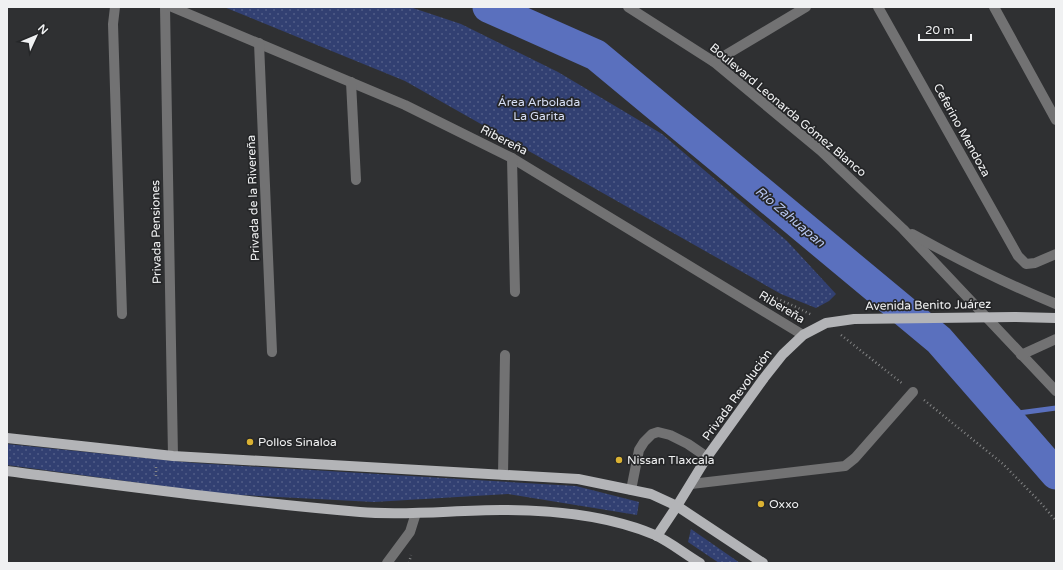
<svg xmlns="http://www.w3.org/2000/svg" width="1063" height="570" viewBox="0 0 1063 570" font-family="'Varela Round',sans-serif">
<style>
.park{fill:url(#park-dots)}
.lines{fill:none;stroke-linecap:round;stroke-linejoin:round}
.stream{stroke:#5a70be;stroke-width:5}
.river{stroke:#5a70be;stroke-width:31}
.path{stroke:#848586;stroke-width:2.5;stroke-dasharray:1 3;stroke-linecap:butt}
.minor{stroke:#727273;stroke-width:10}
.major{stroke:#b3b4b7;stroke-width:10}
.poi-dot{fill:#dbb233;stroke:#252628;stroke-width:1.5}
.labels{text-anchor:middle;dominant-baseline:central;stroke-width:3.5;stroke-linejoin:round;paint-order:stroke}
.park-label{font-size:12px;fill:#d7dff5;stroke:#252628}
.street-label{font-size:12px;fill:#f0f1f2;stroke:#252628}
.poi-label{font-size:12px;fill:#f0f1f2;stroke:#252628;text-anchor:start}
.water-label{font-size:13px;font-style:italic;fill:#b6c5ef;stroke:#252628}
</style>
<defs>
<pattern id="park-dots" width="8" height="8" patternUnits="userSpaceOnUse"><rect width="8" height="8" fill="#324072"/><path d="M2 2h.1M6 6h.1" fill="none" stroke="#505c87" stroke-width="1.8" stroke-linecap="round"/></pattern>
</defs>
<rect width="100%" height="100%" fill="#2f3032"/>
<!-- park -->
<g class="park">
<polygon points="224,7 410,7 461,24 558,72 662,134 787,241 836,294 829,301 816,308 781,294 405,81"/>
<polygon points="7,444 195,463 576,486 639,502 637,515 508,494 374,502 221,494 7,465"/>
<polygon points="691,529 740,563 719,563 688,542"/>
</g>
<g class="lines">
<!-- stream -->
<polyline class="stream" points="1004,415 1056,408"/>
<!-- river -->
<polyline class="river" points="488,7 596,55 939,340 1056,474"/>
<!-- path -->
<g class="path">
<polyline points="762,292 794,306 812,315"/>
<polyline points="841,335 903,384"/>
<polyline points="924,400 1003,464 1040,502 1056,521"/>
<polyline points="156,467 156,478"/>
<polyline points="409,563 411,555"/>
</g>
<!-- minor -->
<g class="minor">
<polyline points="115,7 113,24 122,314"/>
<polyline points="165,7 173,456"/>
<polyline points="172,7 405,105 512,158 803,335"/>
<polyline points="628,7 714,62 821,151 903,229 1056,391"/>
<polyline points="878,7 1018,256 1026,264 1035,263 1056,254"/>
<polyline points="994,7 1056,120"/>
<polyline points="259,43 272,352"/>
<polyline points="714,62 806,7"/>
<polyline points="351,82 356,180"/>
<polyline points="512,158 515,292"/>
<path d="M912 234C959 260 1006 284 1056 304"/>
<polyline points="1021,355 1056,339"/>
<polyline points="503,475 505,355"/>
<polyline points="691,484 845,466 855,458 913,392"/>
<polyline points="631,490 639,450 644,442 652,434 658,432 670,435 688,444 707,457"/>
<polyline points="387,563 410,532 416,513"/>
</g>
<!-- major -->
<g class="major">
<polyline points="7,438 173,456 578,479 651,494 677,506 763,563"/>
<path d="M7 471C124 486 242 502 360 512 407 516 454 510 501 510 552 510 608 515 655 535 670 542 685 554 700 563"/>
<polyline points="657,536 677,506 707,457 764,378 783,354 803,335 826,323 854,319 1014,317 1056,318"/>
</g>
</g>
<!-- markers -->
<g class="poi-dot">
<circle cx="250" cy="442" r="4"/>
<circle cx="619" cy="460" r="4"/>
<circle cx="761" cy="504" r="4"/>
</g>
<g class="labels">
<!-- park labels -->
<g class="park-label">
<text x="539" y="102">Área Arbolada<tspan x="539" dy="14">La Garita</tspan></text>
</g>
<!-- street labels -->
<g class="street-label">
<text transform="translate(788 110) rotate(40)">Boulevard Leonarda Gómez Blanco</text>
<text transform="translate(962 130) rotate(61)">Ceferino Mendoza</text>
<text transform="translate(504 140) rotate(27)">Ribereña</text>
<text transform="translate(253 198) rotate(-92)">Privada de la Rivereña</text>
<text transform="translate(156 232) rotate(-91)">Privada Pensiones</text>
<text transform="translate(928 305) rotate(-1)">Avenida Benito Juárez</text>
<text transform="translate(782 307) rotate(31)">Ribereña</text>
<text transform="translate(737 395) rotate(-54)">Privada Revolución</text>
</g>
<!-- poi labels -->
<g class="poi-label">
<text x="258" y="442">Pollos Sinaloa</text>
<text x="627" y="460">Nissan Tlaxcala</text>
<text x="769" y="504">Oxxo</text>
</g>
<!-- water labels -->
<g class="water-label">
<text transform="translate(790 217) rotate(40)">Río Zahuapan</text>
</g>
</g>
<!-- border -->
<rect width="1063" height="570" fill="none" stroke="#f0f1f2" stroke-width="16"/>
<!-- north arrow -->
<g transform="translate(36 36) rotate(46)" stroke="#252628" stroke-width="3" paint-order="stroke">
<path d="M0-3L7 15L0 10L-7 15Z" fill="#f0f1f2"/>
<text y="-6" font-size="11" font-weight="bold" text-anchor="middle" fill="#f0f1f2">N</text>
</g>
<!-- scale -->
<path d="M919 34v6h52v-6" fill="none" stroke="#f0f1f2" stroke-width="2"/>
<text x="925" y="34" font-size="12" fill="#f0f1f2" stroke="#252628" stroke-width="3" paint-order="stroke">20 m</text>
</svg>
